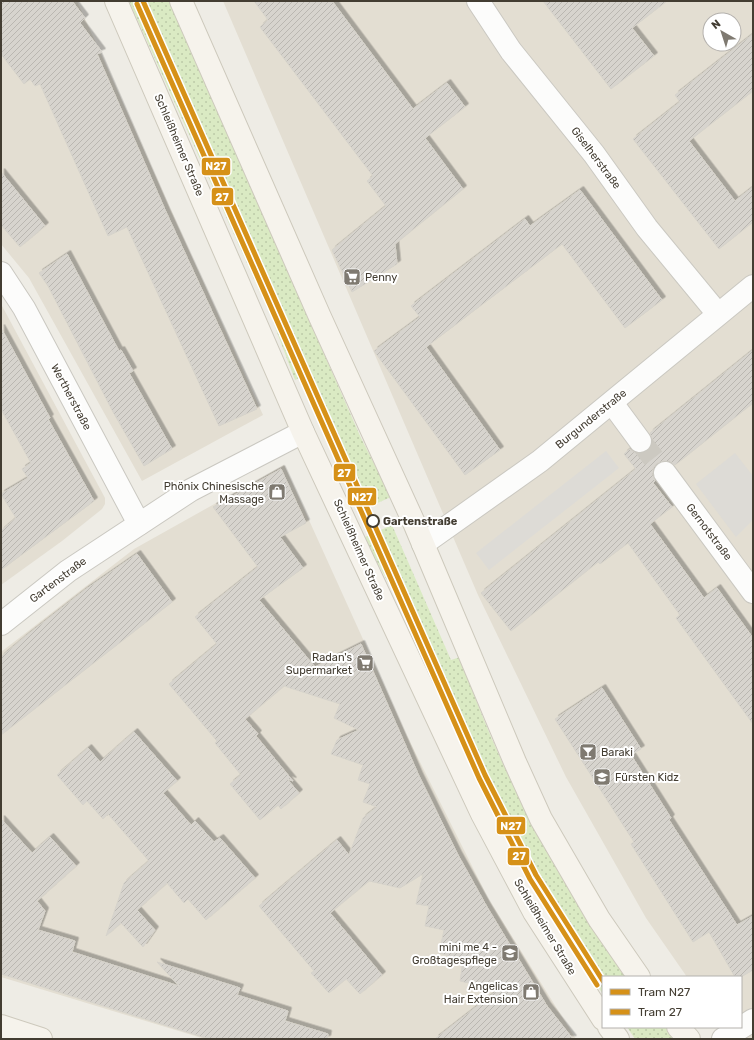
<svg xmlns="http://www.w3.org/2000/svg" width="754" height="1040" viewBox="0 0 754 1040" font-family="Rubik,sans-serif">
<style>
.residential{fill:#e3ded2;fill-rule:evenodd}
.grass{fill:url(#grass-dots)}
.parking{fill:#dddbd6}
.building{fill:url(#building-hatch);stroke:#d6d3cb;filter:url(#shadow)}
.lines{fill:none;stroke-linecap:round;stroke-linejoin:round}
.street-tunnel{stroke:#ccc9c1;stroke-width:22;stroke-dasharray:22 11;stroke-linecap:butt}
.street-casing{stroke:#cac8c1;stroke-width:24}
.secondary-casing{stroke:#cdc9bc;stroke-width:24}
.street{stroke:#fcfcfb;stroke-width:22}
.secondary{stroke:#f6f3ec;stroke-width:22}
.tram-1-casing{stroke:#fff;stroke-width:8}
.tram-2-casing{stroke:#fff;stroke-width:8}
.tram-1{stroke:#d69118;stroke-width:5}
.tram-2{stroke:#d69118;stroke-width:5}
.stop-dot{fill:#fff;stroke:#433d32;stroke-width:2}
.labels{text-anchor:middle;dominant-baseline:central;stroke-width:4;stroke-linejoin:round;paint-order:stroke}
.street-label{font-size:11px;fill:#433d32;stroke:#fff}
.poi-label{font-size:11px;fill:#433d32;stroke:#fff;text-anchor:end}
.stop-label{font-size:11px;font-weight:bold;fill:#433d32;stroke:#fff;text-anchor:start}
.line-badge{stroke:#fff;stroke-width:1.5}
.badge-label{font-size:11px;text-anchor:middle;font-weight:bold;fill:#fff}
</style>
<defs>
<pattern id="grass-dots" width="8" height="8" patternUnits="userSpaceOnUse"><rect width="8" height="8" fill="#daeac3"/><path d="M2 2h.1M6 6h.1" fill="none" stroke="#bccaa8" stroke-width="1.8" stroke-linecap="round"/></pattern>
<pattern id="building-hatch" width="6" height="6" patternUnits="userSpaceOnUse"><rect width="6" height="6" fill="#d7d4ce"/><path d="M-1 1l2-2M0 6l6-6M5 7l2-2" fill="none" stroke="#bab7b1"/></pattern>
<filter id="shadow"><feDropShadow dx="3.5" dy="-3.5" stdDeviation="0" flood-color="#0004"/></filter>
</defs>
<rect width="100%" height="100%" fill="#eeece5"/>
<!-- residential -->
<g class="residential">
<polygon points="1,1 77,1 263,415 142,481 29,278 1,244"/>
<path d="M223 1H753V1039H731L741 1027V977H687L646 918 566 777 478 595ZM710 20H734V44H710Z"/>
<polygon points="1,304 105,498 105,504 102,509 62,541 1,585"/>
<polygon points="284,465 406,734 488,898 576,1039 205,1039 1,977 1,652 134,549"/>
</g>
<!-- grass -->
<g class="grass">
<polygon points="129,1 169,1 361,438 391,497 364,509 306,375 295,380 272,319"/>
<path d="M392 525 451 660 460 657C500 771 556 879 627 977H603V994C520 879 465 749 407 620 395 592 377 565 365 537Z"/>
<polygon points="627,1027 665,1027 675,1039 635,1039"/>
</g>
<!-- parking -->
<g class="parking">
<polygon points="606,451 619,468 489,570 476,553"/>
<polygon points="735,453 753,476 753,520 736,537 696,484"/>
</g>
<!-- building -->
<g class="building">
<polygon points="1,1 72,1 85,18 80,23 102,52 97,54 166,212 257,409 219,426 127,227 108,236 40,84 35,86 30,79 24,84 1,54"/>
<polygon points="254,1 332,1 413,109 447,83 465,107 425,138 463,189 395,244 397,264 352,292 332,250 386,206 367,181 373,176 260,27 268,20"/>
<polygon points="543,1 667,1 632,28 654,56 611,89"/>
<polygon points="753,34 753,91 689,141 735,201 753,187 753,222 719,249 633,139 680,102 675,95"/>
<polygon points="1,172 45,226 20,247 1,225"/>
<polygon points="580,190 662,300 625,328 562,244 426,347 500,450 465,475 374,351 420,317 411,306 525,219 530,226"/>
<polygon points="67,254 119,351 121,350 133,371 129,373 172,449 144,466 113,412 48,286 39,273"/>
<polygon points="1,328 50,418 48,419 94,501 1,570 1,531 16,518 1,494 28,478 22,469 31,463 1,409"/>
<polygon points="753,350 753,403 675,465 670,462 664,461 657,463 653,468 653,475 655,481 653,483 672,507 650,524 704,598 717,588 753,638 753,724 676,618 680,615 628,543 600,564 598,562 511,631 481,593 636,469 624,454 630,449 635,453 641,453 648,451 652,446 652,440 650,433"/>
<polygon points="281,469 306,523 280,537 303,568 259,600 315,667 361,644 419,776 458,855 487,907 547,1006 573,1039 435,1039 498,990 460,981 463,960 439,953 444,930 425,926 429,906 416,904 423,874 400,888 369,881 330,913 382,975 360,994 346,979 329,993 311,973 314,971 259,906 337,840 349,855 363,818 377,807 363,802 370,784 358,780 363,765 331,754 337,740 359,730 334,718 340,704 284,686 245,719 258,734 256,736 293,781 287,779 299,793 281,809 278,805 260,820 230,784 241,775 215,743 217,741 169,684 217,644 195,617 258,567 213,507"/>
<polygon points="137,554 172,602 1,735 1,657 26,636 85,590"/>
<polygon points="602,688 641,749 631,755 671,818 669,820 737,925 753,916 753,970 741,977 735,977 709,932 693,942 631,844 634,842 555,719"/>
<polygon points="134,732 177,781 163,793 191,825 195,821 214,842 220,838 255,878 206,920 188,899 184,903 167,883 137,910 155,930 143,947 121,923 106,936 124,883 149,861 108,814 103,819 87,801 83,805 57,775 88,748 100,762"/>
<polygon points="1,819 32,853 50,837 76,866 37,901 45,911 38,930 75,941 72,952 179,986 157,962 240,988 237,995 288,1011 285,1021 328,1034 327,1039 209,1039 1,974"/>
</g>
<g class="lines">
<!-- street-tunnel -->
<polyline class="street-tunnel" points="640,441 665,473"/>
<defs>
<g id="street">
<polyline points="478,1 511,51 594,154 647,228 718,314"/>
<polyline points="1,273 24,308 139,524"/>
<polyline points="612,403 640,441"/>
<polyline points="665,473 753,592"/>
<polyline points="423,544 540,461 753,286"/>
<polyline points="1,624 68,571 191,490 303,432"/>
<polyline points="723,1039 753,1020"/>
</g>
<g id="secondary">
<polyline points="116,1 303,432 482,814 534,912 603,1019"/>
<polyline points="181,1 320,317 415,525 515,762 541,819 599,919 639,977"/>
<polyline points="1,1026 41,1039"/>
<polyline points="609,1027 618,1039"/>
<polyline points="678,1027 689,1039"/>
</g>
</defs>
<!-- street casing -->
<use href="#street" class="street-casing"/>
<!-- secondary casing -->
<use href="#secondary" class="secondary-casing"/>
<!-- street -->
<use href="#street" class="street"/>
<!-- secondary -->
<use href="#secondary" class="secondary"/>
<defs>
<polyline id="tram-1" points="143,1 485,775 536,875 603,981"/>
<polyline id="tram-2" points="137,4 479,778 530,879 597,985"/>
</defs>
<!-- tram-1 casing -->
<use href="#tram-1" class="tram-1-casing"/>
<!-- tram-2 casing -->
<use href="#tram-2" class="tram-2-casing"/>
<!-- tram-1 -->
<use href="#tram-1" class="tram-1"/>
<!-- tram-2 -->
<use href="#tram-2" class="tram-2"/>
</g>
<!-- icons -->
<defs>
<symbol id="supermarket-square" viewBox="-11 -11 22 22"><rect x="-9" y="-9" width="18" height="18" rx="4" fill="#7f7a71" stroke="#fff"/><path d="M-6-5.5h2.5l.6 2H6L4.5 2H-2.5L-4.4-4H-6ZM-1.5 3.2a1.3 1.3 0 1 0 .1 0ZM3 3.2a1.3 1.3 0 1 0 .1 0Z" fill="#fff"/></symbol>
<symbol id="shop-square" viewBox="-11 -11 22 22"><rect x="-9" y="-9" width="18" height="18" rx="4" fill="#7f7a71" stroke="#fff"/><path d="M-5-2.5h2.3a2.7 3.5 0 0 1 5.4 0H5L5.5 6h-11ZM-1.5-2.5h3a1.5 2.3 0 0 0-3 0Z" fill="#fff"/></symbol>
<symbol id="bar-square" viewBox="-11 -11 22 22"><rect x="-9" y="-9" width="18" height="18" rx="4" fill="#7f7a71" stroke="#fff"/><path d="M-6-5H6L.8 .8V4.5H3.5V6h-7V4.5H-.8V.8Z" fill="#fff"/></symbol>
<symbol id="school-square" viewBox="-11 -11 22 22"><rect x="-9" y="-9" width="18" height="18" rx="4" fill="#7f7a71" stroke="#fff"/><path d="M0-5L7-2L0 1L-7-2ZM-4 1L0 2.5L4 1V4Q0 6-4 4Z" fill="#fff"/></symbol>
</defs>
<g fill-rule="evenodd">
<use href="#supermarket-square" x="342" y="267" width="20" height="20"/>
<use href="#shop-square" x="267" y="482" width="20" height="20"/>
<use href="#supermarket-square" x="355" y="653" width="20" height="20"/>
<use href="#bar-square" x="578" y="742" width="20" height="20"/>
<use href="#school-square" x="592" y="767" width="20" height="20"/>
<use href="#school-square" x="500" y="943" width="20" height="20"/>
<use href="#shop-square" x="521" y="982" width="20" height="20"/>
</g>
<!-- markers -->
<circle class="stop-dot" cx="373" cy="521" r="6"/>
<g class="labels">
<!-- street labels -->
<g class="street-label">
<text transform="translate(179 145) rotate(67)">Schleißheimer Straße</text>
<text transform="translate(596 158) rotate(53)">Giselherstraße</text>
<text transform="translate(71 397) rotate(62)">Wertherstraße</text>
<text transform="translate(591 419) rotate(-39)">Burgunderstraße</text>
<text transform="translate(709 532) rotate(53)">Gernotstraße</text>
<text transform="translate(359 550) rotate(66)">Schleißheimer Straße</text>
<text transform="translate(58 580) rotate(-37)">Gartenstraße</text>
<text transform="translate(545 927) rotate(59)">Schleißheimer Straße</text>
</g>
<!-- poi labels -->
<g class="poi-label">
<text x="365" y="277" text-anchor="start">Penny</text>
<text x="264" y="486">Phönix Chinesische<tspan x="264" dy="13">Massage</tspan></text>
<text x="352" y="657">Radan's<tspan x="352" dy="13">Supermarket</tspan></text>
<text x="601" y="752" text-anchor="start">Baraki</text>
<text x="615" y="777" text-anchor="start">Fürsten Kidz</text>
<text x="497" y="947">mini me 4 -<tspan x="497" dy="13">Großtagespflege</tspan></text>
<text x="518" y="986">Angelicas<tspan x="518" dy="13">Hair Extension</tspan></text>
</g>
<!-- stop labels -->
<g class="stop-label">
<text x="383" y="521">Gartenstraße</text>
</g>
</g>
<g class="line-badge">
<rect x="201" y="157" width="30" height="19" rx="4" fill="#d69118"/>
<rect x="211" y="187" width="23" height="19" rx="4" fill="#d69118"/>
<rect x="333" y="463" width="23" height="19" rx="4" fill="#d69118"/>
<rect x="347" y="487" width="30" height="19" rx="4" fill="#d69118"/>
<rect x="496" y="816" width="30" height="19" rx="4" fill="#d69118"/>
<rect x="507" y="847" width="23" height="19" rx="4" fill="#d69118"/>
</g>
<g class="badge-label">
<text x="216" y="170">N27</text>
<text x="222" y="201">27</text>
<text x="344" y="477">27</text>
<text x="362" y="501">N27</text>
<text x="511" y="830">N27</text>
<text x="519" y="860">27</text>
</g>
<!-- border -->
<rect width="754" height="1040" fill="none" stroke="#433d32" stroke-width="4"/>
<!-- legend -->
<rect x="602" y="976" width="140" height="52" fill="#ffffff" stroke="#b4b1ad"/>
<rect x="610" y="989" width="20" height="6" fill="#d69118" stroke="#b4b1ad"/>
<text x="638" y="996" font-size="12" fill="#433d32">Tram N27</text>
<rect x="610" y="1009" width="20" height="6" fill="#d69118" stroke="#b4b1ad"/>
<text x="638" y="1016" font-size="12" fill="#433d32">Tram 27</text>
<!-- north arrow -->
<g transform="translate(722 32) rotate(321)"><circle r="19" fill="#ffffff" stroke="#b4b1ad"/>
<path d="M0-3L7 15L0 10L-7 15Z" fill="#7f7a71"/>
<text y="-6" font-size="11" font-weight="bold" text-anchor="middle" fill="#433d32">N</text>
</g>
</svg>
